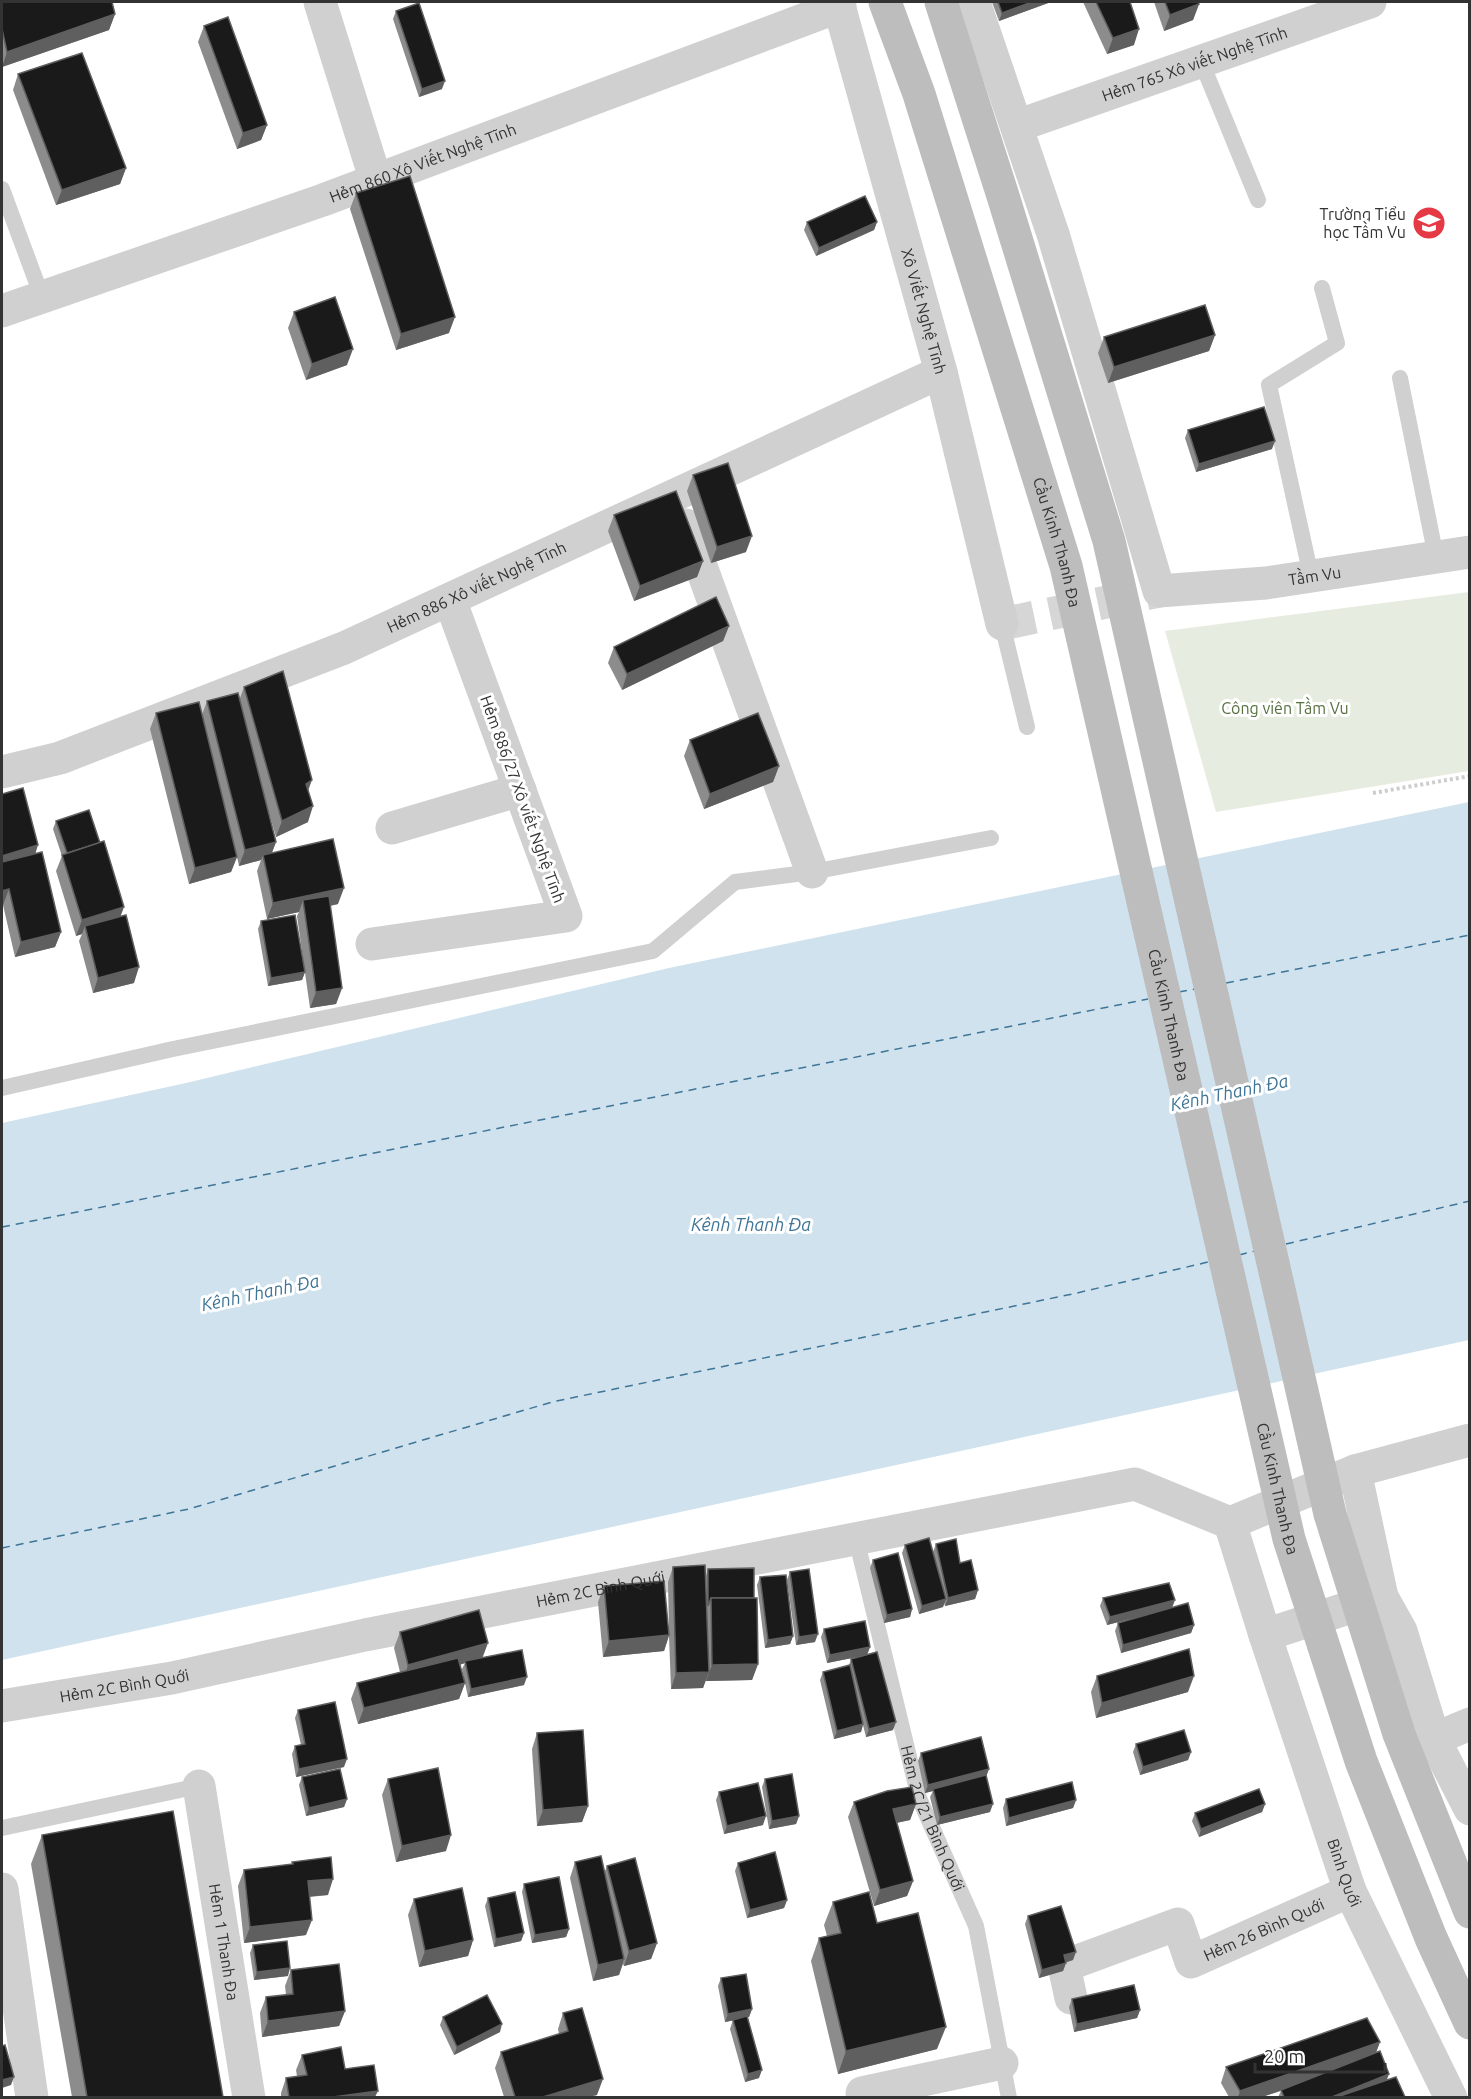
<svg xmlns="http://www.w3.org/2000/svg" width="1471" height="2099" viewBox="0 0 1471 2099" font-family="Ubuntu,sans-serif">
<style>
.green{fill:#e6ecdf}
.water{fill:#cfe2ee}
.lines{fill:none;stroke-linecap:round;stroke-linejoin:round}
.ferry{stroke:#3f7597;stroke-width:1.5;stroke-dasharray:8 6;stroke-linecap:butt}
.tertiary-tunnel{stroke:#d6d6d6;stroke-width:33;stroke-dasharray:33 16;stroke-linecap:butt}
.path{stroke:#cdcdcd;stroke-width:4;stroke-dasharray:3 3;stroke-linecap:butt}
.service{stroke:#d0d0d0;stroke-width:16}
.minor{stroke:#d0d0d0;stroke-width:33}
.tertiary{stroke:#d0d0d0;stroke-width:33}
.secondary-bridge{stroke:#bdbdbd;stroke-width:33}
.wall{fill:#8c8c8c}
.shaded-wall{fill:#5f5f5f}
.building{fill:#1a1a1a;stroke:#5f5f5f;stroke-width:1.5}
.labels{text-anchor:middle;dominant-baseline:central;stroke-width:6;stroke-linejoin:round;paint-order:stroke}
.street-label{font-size:16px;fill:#333;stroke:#fff}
.poi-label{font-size:16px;fill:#333;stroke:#fff;text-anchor:end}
.park-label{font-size:16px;fill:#56703f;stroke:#fff}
.water-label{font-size:18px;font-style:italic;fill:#3f7597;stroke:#fff}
</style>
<rect width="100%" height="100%" fill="#fff"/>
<!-- green -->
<polygon class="green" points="1469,592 1469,771 1216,812 1165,631"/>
<!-- water -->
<polygon class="water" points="1469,802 1469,1340 2,1660 2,1123 186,1083 669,968"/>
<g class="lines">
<!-- ferry -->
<g class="ferry">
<polyline points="1226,983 1470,935"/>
<polyline points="1179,992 1195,989"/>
<polyline points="2,1227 1148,999"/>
<polyline points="1286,1244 1470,1201"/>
<polyline points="1239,1255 1255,1251"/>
<polyline points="2,1548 189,1509 552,1402 1077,1293 1208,1262"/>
</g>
<!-- tertiary-tunnel -->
<polyline class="tertiary-tunnel" points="1002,624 1159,591"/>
<!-- path -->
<polyline class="path" points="1373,793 1470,776"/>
<!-- service -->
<g class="service">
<polyline points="1201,61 1258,200"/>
<polyline points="2,189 42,297"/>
<polyline points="1400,378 1436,557"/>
<polyline points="1311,576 1269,385 1337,343 1322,288"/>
<polyline points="1002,624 1027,727"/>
<polyline points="2,1088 173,1049 653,951 735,882 812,872 991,838"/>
<path id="s1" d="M856 1538 919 1798 976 1926 1009 2098"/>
<polyline points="2,1828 199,1786"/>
</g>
<!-- minor -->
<g class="minor">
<polyline points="320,2 376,181"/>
<path id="s2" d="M1017 126 1370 2"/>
<polyline points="686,525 812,872"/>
<path id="s3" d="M2 772 60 758 344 648 941 372"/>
<polyline points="392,828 520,790"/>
<polyline points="372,944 566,916 450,600"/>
<polyline points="1355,1471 1382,1597 1401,1631 1434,1739 1470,1809"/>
<path id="s4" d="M1230 1523 1265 1635 1350 1891 1451 2098"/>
<polyline points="1230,1523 1355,1471 1470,1440"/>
<polyline points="1265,1635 1382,1597"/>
<path id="s5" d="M2 1706 172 1678 365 1635 1135 1484 1230 1523"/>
<polyline points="1434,1739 1470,1724"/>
<path id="s6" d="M199 1786 249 2098"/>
<polyline points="2,1889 32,2098"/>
<path id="s7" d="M1071 1998 1064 1966 1178 1924 1191 1962 1350 1891"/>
<polyline points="863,2098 862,2093 1002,2063"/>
</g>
<!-- tertiary -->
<g class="tertiary">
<path id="s8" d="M838 2 941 372 1002 624"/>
<path id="s9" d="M974 2 1053 234 1159 591 1266 583 1470 552"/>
<path id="s10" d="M2 311 323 200 840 6"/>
</g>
<!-- secondary-bridge -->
<g class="secondary-bridge">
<path id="s11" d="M885 2 919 94 1066 566 1289 1539 1361 1761 1431 1938 1470 2023"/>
<polyline points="941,2 1003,196 1109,541 1330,1514 1399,1734 1470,1912"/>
</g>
</g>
<!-- wall -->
<g class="wall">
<polygon points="2,2 115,14 109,30 2,67"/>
<polygon points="992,2 1051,2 999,21"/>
<polygon points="1083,2 1130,2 1134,45 1107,54"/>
<polygon points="1154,2 1198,2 1199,4 1193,20 1164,31"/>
<polygon points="396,11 442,89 419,97 393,19"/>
<polygon points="204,26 267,125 261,140 237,149 198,42"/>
<polygon points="18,74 126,168 120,184 56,205 13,90"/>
<polygon points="356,193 449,333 396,350 350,209"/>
<polygon points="807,222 877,222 874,230 816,256 804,230"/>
<polygon points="294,312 347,365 306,380 288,328"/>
<polygon points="1215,335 1209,351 1108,383 1098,353 1104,337"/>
<polygon points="1188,430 1272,449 1196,472 1185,438"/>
<polygon points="693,475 746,552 711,563 687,491"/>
<polygon points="614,515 703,561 697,577 634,601 608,531"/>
<polygon points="729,626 723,641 622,690 608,663 614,647"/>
<polygon points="244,687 308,790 308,822 276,837 267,806 276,842 272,853 338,904 330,906 342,988 336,1004 310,1008 297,916 299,912 267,919 257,871 261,860 239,866 237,857 231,872 189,884 150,729 156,713 202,715 207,701 240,698"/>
<polygon points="690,740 779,766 773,782 704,809 684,756"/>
<polygon points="2,794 36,853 61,932 55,947 15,957 3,905"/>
<polygon points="56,821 121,916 134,983 93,993 79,941 82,934 76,936 56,871 62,856 53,829"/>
<polygon points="261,921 305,972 302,980 268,986 258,929"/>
<polygon points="936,1544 960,1563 978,1590 975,1599 945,1606 944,1603 943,1607 919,1614 902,1553 905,1545 933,1552"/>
<polygon points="873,1560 912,1609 910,1617 884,1623 870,1568"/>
<polygon points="673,1567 706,1576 708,1569 754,1598 758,1664 752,1680 706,1681 706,1679 703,1688 671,1689 669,1636 664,1651 603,1657 598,1602 604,1586 669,1630 668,1582"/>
<polygon points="790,1572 815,1642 796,1645 787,1580"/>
<polygon points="760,1577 793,1636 790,1644 765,1648 757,1585"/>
<polygon points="1103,1598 1173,1607 1194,1625 1191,1633 1121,1653 1115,1631 1118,1623 1138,1617 1107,1625 1100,1606"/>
<polygon points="824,1629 870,1647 867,1655 827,1663 821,1637"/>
<polygon points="400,1632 482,1658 524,1685 468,1697 462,1669 465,1663 460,1665 465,1683 459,1699 358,1724 351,1699 357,1683 400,1672 394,1648"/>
<polygon points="851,1659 893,1730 866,1737 863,1725 861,1732 834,1739 820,1680 823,1672 849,1665"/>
<polygon points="1097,1676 1188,1692 1096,1718 1091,1692"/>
<polygon points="298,1710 344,1767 296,1777 292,1754 295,1746 301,1745 295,1718"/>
<polygon points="537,1733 588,1806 582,1822 537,1826 532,1749"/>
<polygon points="1136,1744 1191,1752 1188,1760 1140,1775 1133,1752"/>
<polygon points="921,1753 989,1769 986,1776 990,1812 937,1825 930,1797 933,1791 925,1793 918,1761"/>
<polygon points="302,1777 347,1799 344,1807 306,1816 299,1785"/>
<polygon points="388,1779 446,1851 396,1862 382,1795"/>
<polygon points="765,1779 799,1816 796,1824 769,1829 762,1787"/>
<polygon points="719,1792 763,1825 724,1834 716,1800"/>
<polygon points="1006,1799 1076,1800 1073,1808 1006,1826 1003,1808"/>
<polygon points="854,1802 916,1804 910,1820 896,1823 913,1881 907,1896 874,1906 848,1817"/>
<polygon points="1265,1804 1262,1812 1199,1837 1192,1821 1195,1813"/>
<polygon points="42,1835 223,2097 72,2097 31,1864"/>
<polygon points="292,1862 328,1895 310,1897 306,1935 244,1943 238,1886 244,1870 292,1864"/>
<polygon points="575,1862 605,1871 607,1866 657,1943 651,1959 624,1966 623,1964 619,1975 593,1981 570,1878"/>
<polygon points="738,1863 787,1900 784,1908 747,1918 735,1871"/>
<polygon points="524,1884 569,1929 566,1937 532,1943 522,1892"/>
<polygon points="488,1898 524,1933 521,1941 494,1947 485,1906"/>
<polygon points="414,1899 473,1940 468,1956 419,1967 408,1915"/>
<polygon points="833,1902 877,1923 937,2049 838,2074 811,1961 819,1938 827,1936 824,1925"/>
<polygon points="1028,1916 1073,1960 1066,1962 1063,1971 1039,1978 1025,1924"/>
<polygon points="253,1945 288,1976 254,1980 250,1953"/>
<polygon points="291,1970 345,2011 339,2026 262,2037 260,2013 266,1997 286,1995 285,1986"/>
<polygon points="721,1978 752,2009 749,2017 748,2017 759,2078 745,2082 730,2029 733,2020 735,2020 725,2022 718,1986"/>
<polygon points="1072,1999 1140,2010 1137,2018 1074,2032 1069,2007"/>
<polygon points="563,2013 597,2095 588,2097 504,2097 495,2068 501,2052 559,2034 558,2029"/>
<polygon points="443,2017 500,2032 454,2055 440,2025"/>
<polygon points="1380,2042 1376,2052 1387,2080 1405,2097 1278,2097 1281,2091 1262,2097 1229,2097 1221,2083 1226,2067"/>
<polygon points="302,2055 345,2069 375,2097 281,2097 281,2093 286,2078 297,2076 296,2070"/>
</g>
<!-- shaded-wall -->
<g class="shaded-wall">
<polygon points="1032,2 1051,2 999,21 1002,13"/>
<polygon points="1199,4 1193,20 1164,31 1170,15"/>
<polygon points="115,14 109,30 2,67 7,52"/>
<polygon points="1139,29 1134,45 1107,54 1113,38"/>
<polygon points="445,81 442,89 419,97 422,89"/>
<polygon points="267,125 261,140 237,149 243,133"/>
<polygon points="126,168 120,184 56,205 62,190"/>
<polygon points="877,222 874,230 816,256 819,248"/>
<polygon points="455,317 449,333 396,350 401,334"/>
<polygon points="1215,335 1209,351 1108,383 1114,367"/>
<polygon points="353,349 347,365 306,380 312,364"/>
<polygon points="1275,441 1272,449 1196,472 1199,464"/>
<polygon points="752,536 746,552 711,563 717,547"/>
<polygon points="703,561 697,577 634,601 640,586"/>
<polygon points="729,626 723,641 622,690 627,674"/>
<polygon points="779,766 773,782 704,809 710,794"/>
<polygon points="312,780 306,796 306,784"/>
<polygon points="313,806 308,822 276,837 282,821"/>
<polygon points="276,842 270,857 263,855 261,860 239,866 245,850"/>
<polygon points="38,845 33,861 2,870 2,856"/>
<polygon points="237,857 231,872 189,884 195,868"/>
<polygon points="344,888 338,904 305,911 303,900 299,912 267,919 273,903"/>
<polygon points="9,889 3,905 2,905 2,891"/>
<polygon points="124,907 118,923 85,926 82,934 76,936 82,920"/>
<polygon points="61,932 55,947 15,957 21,942"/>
<polygon points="139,967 134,983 93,993 98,978"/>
<polygon points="305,972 302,980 268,986 271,978"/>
<polygon points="342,988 336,1004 310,1008 316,992"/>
<polygon points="978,1590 975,1599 945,1606 948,1598"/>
<polygon points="946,1599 943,1607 919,1614 922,1606"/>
<polygon points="1175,1600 1172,1608 1107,1625 1110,1617"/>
<polygon points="912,1609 910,1617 884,1623 887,1615"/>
<polygon points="1194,1625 1191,1633 1121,1653 1123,1645"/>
<polygon points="818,1634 815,1642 796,1645 799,1637"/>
<polygon points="669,1635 664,1651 603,1657 609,1641"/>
<polygon points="793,1636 790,1644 765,1648 768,1640"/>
<polygon points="488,1643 482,1659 465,1661 465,1663 403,1681 408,1665"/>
<polygon points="870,1647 867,1655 827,1663 830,1655"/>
<polygon points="758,1664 752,1680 706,1681 712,1665"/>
<polygon points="709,1672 703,1688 671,1689 676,1673"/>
<polygon points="1194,1676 1188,1692 1096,1718 1102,1703"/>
<polygon points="527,1677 524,1685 468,1697 471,1689"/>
<polygon points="465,1683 459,1699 358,1724 364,1708"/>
<polygon points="896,1722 893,1730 866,1737 869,1729"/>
<polygon points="863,1724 861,1732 834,1739 837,1731"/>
<polygon points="1191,1752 1188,1760 1140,1775 1143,1767"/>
<polygon points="347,1759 344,1767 296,1777 299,1769"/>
<polygon points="989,1769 986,1777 933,1789 933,1791 925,1793 928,1785"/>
<polygon points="347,1799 344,1807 306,1816 309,1808"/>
<polygon points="1076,1800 1073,1808 1006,1826 1009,1818"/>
<polygon points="916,1804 910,1820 887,1825 893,1809"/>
<polygon points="993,1804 990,1812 937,1825 940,1817"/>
<polygon points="1265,1804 1262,1812 1199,1837 1201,1829"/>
<polygon points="588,1806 582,1822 537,1826 543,1810"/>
<polygon points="766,1816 763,1825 724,1834 727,1826"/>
<polygon points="799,1816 796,1824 769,1829 772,1821"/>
<polygon points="451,1835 446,1851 396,1862 402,1846"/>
<polygon points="333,1879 328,1895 302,1897 308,1881"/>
<polygon points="913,1881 907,1896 874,1906 880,1890"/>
<polygon points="787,1900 784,1908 747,1918 750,1910"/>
<polygon points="312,1920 306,1935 244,1943 250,1927"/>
<polygon points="569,1929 566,1937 532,1943 535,1935"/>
<polygon points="524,1933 521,1941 494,1947 496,1939"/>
<polygon points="473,1940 468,1956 419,1967 425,1951"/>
<polygon points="657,1943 651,1959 624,1966 629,1951"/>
<polygon points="1076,1952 1073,1960 1061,1964 1064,1955"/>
<polygon points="624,1959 619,1975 593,1981 598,1965"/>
<polygon points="1066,1963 1063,1971 1039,1978 1042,1970"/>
<polygon points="290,1968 288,1976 254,1980 257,1972"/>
<polygon points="752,2009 749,2017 725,2022 728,2014"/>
<polygon points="1140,2010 1137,2018 1074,2032 1077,2024"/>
<polygon points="345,2011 339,2026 262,2037 268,2021"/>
<polygon points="502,2024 500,2032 454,2055 457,2047"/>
<polygon points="946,2027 937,2049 838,2074 846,2051"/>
<polygon points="1380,2042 1374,2058 1262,2097 1238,2097 1240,2091"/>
<polygon points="762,2070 759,2078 745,2082 748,2074"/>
<polygon points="1389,2074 1383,2090 1365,2097 1332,2097"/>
<polygon points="14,2077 11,2085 2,2088 2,2080"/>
<polygon points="603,2079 597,2095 588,2097 543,2097"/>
<polygon points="378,2091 375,2097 333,2097"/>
</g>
<!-- building -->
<g class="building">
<polygon points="2,2 112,2 115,14 7,52 2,29"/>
<polygon points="998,2 1032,2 1002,13"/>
<polygon points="1096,2 1130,2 1139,29 1113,38"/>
<polygon points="1165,2 1198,2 1199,4 1170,15"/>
<polygon points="419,3 445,81 422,89 396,11"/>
<polygon points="228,17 267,125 243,133 204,26"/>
<polygon points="82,53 126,168 62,190 18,74"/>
<polygon points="410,176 455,317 401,334 356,193"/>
<polygon points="865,196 877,222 819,248 807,222"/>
<polygon points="335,297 353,349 312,364 294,312"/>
<polygon points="1205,305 1215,335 1114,367 1104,337"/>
<polygon points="1264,407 1275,441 1199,464 1188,430"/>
<polygon points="728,463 752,536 717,547 693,475"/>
<polygon points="676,491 703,561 640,586 614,515"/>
<polygon points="716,597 729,626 627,674 614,647"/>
<polygon points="283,671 312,780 306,784 313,806 282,821 244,687"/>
<polygon points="238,693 276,842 245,850 207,701"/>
<polygon points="199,702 237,857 195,868 156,713"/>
<polygon points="758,713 779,766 710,794 690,740"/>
<polygon points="23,788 38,845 2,856 2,794"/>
<polygon points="89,810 100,843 67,853 56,821"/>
<polygon points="333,839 344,888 273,903 263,855"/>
<polygon points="104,841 124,907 82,920 62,855"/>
<polygon points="42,852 61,932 21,942 9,889 2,891 2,862"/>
<polygon points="329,896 342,988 316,992 303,900"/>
<polygon points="126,915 139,967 98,978 85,926"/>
<polygon points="295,915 305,972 271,978 261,921"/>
<polygon points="929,1538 946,1599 922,1606 905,1545"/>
<polygon points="956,1539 960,1563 971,1560 978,1590 948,1598 936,1544"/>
<polygon points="898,1553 912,1609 887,1615 873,1560"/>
<polygon points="705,1565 709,1672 676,1673 673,1567"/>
<polygon points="754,1568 754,1598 711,1598 708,1606 708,1569"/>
<polygon points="809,1569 818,1634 799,1637 790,1572"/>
<polygon points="786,1575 793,1636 768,1640 760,1577"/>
<polygon points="664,1581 669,1635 609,1641 604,1586"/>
<polygon points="1169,1583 1175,1600 1110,1617 1103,1598"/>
<polygon points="711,1598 757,1598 758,1664 712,1665"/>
<polygon points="1188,1603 1194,1625 1123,1645 1118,1623"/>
<polygon points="479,1610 488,1643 408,1665 400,1632"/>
<polygon points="865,1621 870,1647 830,1655 824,1629"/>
<polygon points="1189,1649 1194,1676 1102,1703 1097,1676"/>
<polygon points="522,1650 527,1677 471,1689 465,1661"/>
<polygon points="877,1652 896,1722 869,1729 851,1659"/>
<polygon points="458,1658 465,1683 364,1708 357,1683"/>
<polygon points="850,1665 863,1724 837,1731 823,1672"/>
<polygon points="335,1702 347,1759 299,1769 295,1746 305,1744 298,1710"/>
<polygon points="583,1730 588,1806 543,1810 537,1733"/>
<polygon points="1184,1730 1191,1752 1143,1767 1136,1744"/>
<polygon points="981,1737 989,1769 928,1785 921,1753"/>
<polygon points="438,1768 451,1835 402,1846 388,1779"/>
<polygon points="340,1769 347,1799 309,1808 302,1777"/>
<polygon points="792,1774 799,1816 772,1821 765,1779"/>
<polygon points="986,1775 993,1804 940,1817 933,1789"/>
<polygon points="1072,1782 1076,1800 1009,1818 1006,1799"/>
<polygon points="758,1783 766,1816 727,1826 719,1792"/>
<polygon points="912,1787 916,1804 893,1809 913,1881 880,1890 854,1802 887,1791"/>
<polygon points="1259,1789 1265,1804 1201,1829 1195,1813"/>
<polygon points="173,1811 223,2097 87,2097 42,1835"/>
<polygon points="775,1852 787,1900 750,1910 738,1863"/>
<polygon points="601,1856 624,1959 598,1965 575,1862"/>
<polygon points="331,1857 333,1879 308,1881 312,1920 250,1927 244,1870 293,1864 292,1862"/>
<polygon points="635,1858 657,1943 629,1951 607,1866"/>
<polygon points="559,1877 569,1929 535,1935 524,1884"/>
<polygon points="462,1888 473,1940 425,1951 414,1899"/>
<polygon points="515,1892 524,1933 496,1939 488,1898"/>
<polygon points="869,1892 877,1923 918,1913 946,2027 846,2051 819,1938 841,1933 833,1902"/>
<polygon points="1061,1906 1076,1952 1064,1955 1066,1963 1042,1970 1028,1916"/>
<polygon points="287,1941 290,1968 257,1972 253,1945"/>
<polygon points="339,1964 345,2011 268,2021 266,1997 293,1994 291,1970"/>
<polygon points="746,1974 752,2009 728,2014 721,1978"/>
<polygon points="1134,1985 1140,2010 1077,2024 1072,1999"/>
<polygon points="487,1995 502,2024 457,2047 443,2017"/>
<polygon points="582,2008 603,2079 543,2097 515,2097 501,2052 568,2031 563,2013"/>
<polygon points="747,2016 762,2070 748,2074 733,2020"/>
<polygon points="1367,2018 1380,2042 1240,2091 1226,2067"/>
<polygon points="5,2045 14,2077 2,2080 2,2046"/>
<polygon points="341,2047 345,2069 374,2065 378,2091 333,2097 289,2097 286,2078 307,2075 302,2055"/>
<polygon points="1380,2051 1389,2074 1332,2097 1284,2097 1281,2090"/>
<polygon points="1396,2077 1405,2097 1337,2097"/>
</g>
<!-- icons -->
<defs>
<symbol id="school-disc" viewBox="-11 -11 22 22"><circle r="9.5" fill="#e63946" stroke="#fff"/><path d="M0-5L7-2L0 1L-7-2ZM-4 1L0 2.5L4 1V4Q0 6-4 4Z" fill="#fff"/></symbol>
</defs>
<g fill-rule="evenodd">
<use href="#school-disc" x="1410" y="204" width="38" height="38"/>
</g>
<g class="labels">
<!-- street labels -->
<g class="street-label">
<text stroke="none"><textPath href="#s2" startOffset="188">Hẻm 765 Xô viết Nghệ Tĩnh</textPath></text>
<text stroke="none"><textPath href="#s10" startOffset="446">Hẻm 860 Xô Viết Nghệ Tĩnh</textPath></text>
<text stroke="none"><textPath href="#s8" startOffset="321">Xô Viết Nghệ Tĩnh</textPath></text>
<text stroke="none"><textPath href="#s11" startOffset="567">Cầu Kinh Thanh Đa</textPath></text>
<text stroke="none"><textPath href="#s9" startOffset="774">Tầm Vu</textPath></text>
<text stroke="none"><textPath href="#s3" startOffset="510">Hẻm 886 Xô viết Nghệ Tĩnh</textPath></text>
<text transform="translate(523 799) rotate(70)">Hẻm 886/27 Xô viết Nghệ Tĩnh</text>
<text stroke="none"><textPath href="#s11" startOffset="1053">Cầu Kinh Thanh Đa</textPath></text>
<text stroke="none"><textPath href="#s11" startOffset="1539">Cầu Kinh Thanh Đa</textPath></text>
<text stroke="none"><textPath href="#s5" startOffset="610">Hẻm 2C Bình Quới</textPath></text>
<text stroke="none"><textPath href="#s5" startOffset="124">Hẻm 2C Bình Quới</textPath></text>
<text stroke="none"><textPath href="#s1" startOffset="291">Hẻm 2C/21 Bình Quới</textPath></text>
<text stroke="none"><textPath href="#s4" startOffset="368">Bình Quới</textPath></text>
<text stroke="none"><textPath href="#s7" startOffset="274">Hẻm 26 Bình Quới</textPath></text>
<text stroke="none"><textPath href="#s6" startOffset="158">Hẻm 1 Thanh Đa</textPath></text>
</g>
<!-- poi labels -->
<g class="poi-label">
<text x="1406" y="214">Trường Tiểu<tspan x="1406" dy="18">học Tầm Vu</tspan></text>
</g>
<!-- park labels -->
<g class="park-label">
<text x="1285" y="708">Công viên Tầm Vu</text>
</g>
<!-- water labels -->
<g class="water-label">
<text transform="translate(1229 1092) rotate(-12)">Kênh Thanh Đa</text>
<text x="751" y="1224">Kênh Thanh Đa</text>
<text transform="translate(260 1292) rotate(-12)">Kênh Thanh Đa</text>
</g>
</g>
<!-- border -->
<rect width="1471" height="2099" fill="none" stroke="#333333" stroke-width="6"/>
<!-- scale -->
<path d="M1255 2063v9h130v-9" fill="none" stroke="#333333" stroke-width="3"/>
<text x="1264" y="2063" font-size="18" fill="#333333" stroke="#ffffff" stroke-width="4.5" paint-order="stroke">20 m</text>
</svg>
